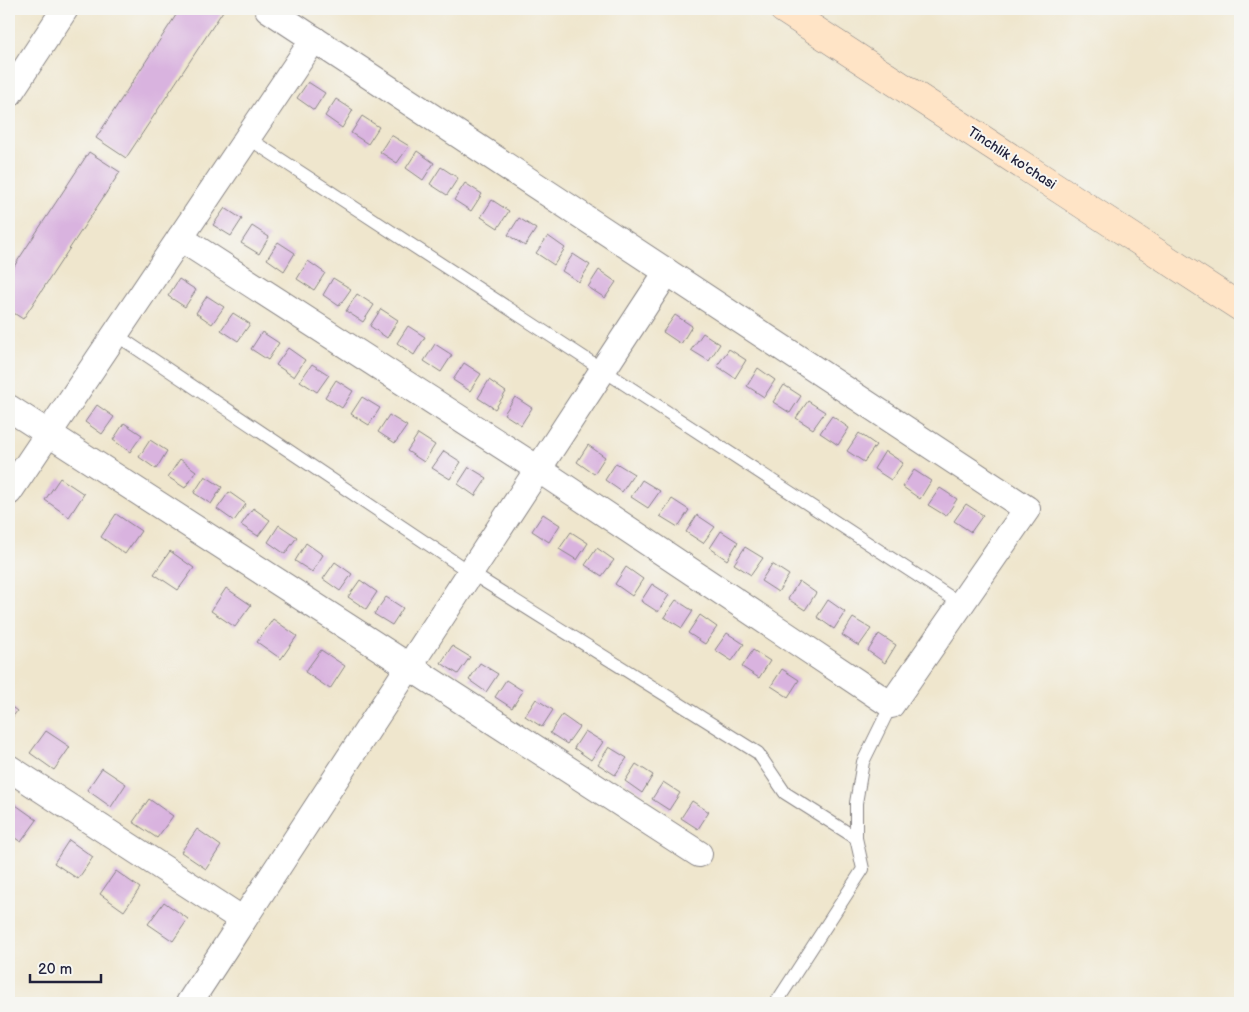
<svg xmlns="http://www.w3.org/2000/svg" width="1249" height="1012" viewBox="0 0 1249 1012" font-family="'Balsamiq Sans',sans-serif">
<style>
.building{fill:#d9b3df}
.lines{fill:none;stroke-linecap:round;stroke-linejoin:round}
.lane-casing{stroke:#888484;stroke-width:14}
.street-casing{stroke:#888484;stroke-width:28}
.secondary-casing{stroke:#888484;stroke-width:29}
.lane{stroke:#fff;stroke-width:12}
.street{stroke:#fff;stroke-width:26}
.secondary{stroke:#ffe4c6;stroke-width:28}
.labels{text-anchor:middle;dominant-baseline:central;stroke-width:4;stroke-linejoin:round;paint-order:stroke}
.street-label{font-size:14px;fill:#22223b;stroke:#f6f6f2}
</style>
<rect width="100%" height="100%" fill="#f6f6f2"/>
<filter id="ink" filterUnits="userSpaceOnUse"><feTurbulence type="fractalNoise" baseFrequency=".02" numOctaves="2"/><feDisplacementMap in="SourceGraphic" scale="10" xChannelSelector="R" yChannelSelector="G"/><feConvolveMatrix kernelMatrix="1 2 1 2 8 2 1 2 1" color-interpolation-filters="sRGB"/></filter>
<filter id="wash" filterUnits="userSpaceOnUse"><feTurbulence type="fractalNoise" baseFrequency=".0096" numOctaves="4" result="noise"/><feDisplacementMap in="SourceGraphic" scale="20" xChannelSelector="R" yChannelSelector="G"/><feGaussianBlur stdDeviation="1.12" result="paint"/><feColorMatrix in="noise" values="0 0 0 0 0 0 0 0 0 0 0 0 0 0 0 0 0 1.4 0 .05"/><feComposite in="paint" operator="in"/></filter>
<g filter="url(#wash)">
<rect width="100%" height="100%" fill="#efe6cd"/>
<g id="blocks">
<!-- building -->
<g class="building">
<polygon points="180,9 219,9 223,11 126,158 96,138"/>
<polygon points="308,82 325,93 314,110 297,98"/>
<polygon points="336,99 353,110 342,128 325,116"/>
<polygon points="362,116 379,127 368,144 351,133"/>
<polygon points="391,135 409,146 397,163 380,152"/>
<polygon points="417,151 434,163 423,180 406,168"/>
<polygon points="89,152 120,172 23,319 9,310 9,274"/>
<polygon points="441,167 458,178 447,195 430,184"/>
<polygon points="465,183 482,194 471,211 454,200"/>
<polygon points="492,200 509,211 498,228 481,217"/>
<polygon points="225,208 242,219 231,236 213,225"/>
<polygon points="519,218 536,229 525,246 508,235"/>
<polygon points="252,226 269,237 259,254 241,243"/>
<polygon points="548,236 565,248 554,265 536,253"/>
<polygon points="278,242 295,253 284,271 267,259"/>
<polygon points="573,254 590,265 579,282 562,271"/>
<polygon points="308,261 325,273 314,290 297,279"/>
<polygon points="599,270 616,282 605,298 588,287"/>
<polygon points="333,278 351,289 339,306 323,295"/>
<polygon points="179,279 196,290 185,307 168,296"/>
<polygon points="357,294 374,305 363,322 346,311"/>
<polygon points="207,296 224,307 212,324 196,313"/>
<polygon points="381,309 398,320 387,338 370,326"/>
<polygon points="233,313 250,324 238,341 221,330"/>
<polygon points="675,315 692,326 681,344 663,332"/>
<polygon points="408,326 425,337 414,355 397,343"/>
<polygon points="262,332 279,343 268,360 251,349"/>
<polygon points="703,333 720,344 709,361 691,350"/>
<polygon points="435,344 452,355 441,372 424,361"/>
<polygon points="288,348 305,360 294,377 276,365"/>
<polygon points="729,349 746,360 735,378 717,366"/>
<polygon points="464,363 481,374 470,391 453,380"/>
<polygon points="312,364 329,375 317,392 300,381"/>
<polygon points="758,368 775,380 764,397 747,386"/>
<polygon points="336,380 353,391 342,408 325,397"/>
<polygon points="489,380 506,392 495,409 478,398"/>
<polygon points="784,385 801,396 790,413 773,402"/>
<polygon points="362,397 380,408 369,425 351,414"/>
<polygon points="515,397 532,408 521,425 504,414"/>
<polygon points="808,401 825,412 813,429 796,418"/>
<polygon points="97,405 114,417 102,434 85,422"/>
<polygon points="389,415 407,426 395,443 378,432"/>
<polygon points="832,416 849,428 838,445 820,433"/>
<polygon points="124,423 142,435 130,452 113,440"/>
<polygon points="859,433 876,445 864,462 847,451"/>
<polygon points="418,434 435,445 424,462 407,451"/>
<polygon points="150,440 167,451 156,469 139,457"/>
<polygon points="588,445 605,457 594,474 577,462"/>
<polygon points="444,451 461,462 450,479 432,468"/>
<polygon points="885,451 903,463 891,480 874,469"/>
<polygon points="180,459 196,471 185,488 168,477"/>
<polygon points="616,463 634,474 622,492 605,480"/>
<polygon points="469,467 487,478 475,496 458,484"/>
<polygon points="914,470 931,481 920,499 903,487"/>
<polygon points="205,476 222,487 211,504 194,493"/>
<polygon points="60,478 84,494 69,517 45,500"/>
<polygon points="642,480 660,491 648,508 631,497"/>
<polygon points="940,488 957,499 946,516 928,505"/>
<polygon points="229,492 246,504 234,521 217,509"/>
<polygon points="672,499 689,510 678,527 660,516"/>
<polygon points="966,504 983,515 971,532 954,521"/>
<polygon points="253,508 270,520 258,536 241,525"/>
<polygon points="116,514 141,531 125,554 101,537"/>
<polygon points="543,514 560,525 549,542 532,531"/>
<polygon points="697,515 715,527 703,543 686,532"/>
<polygon points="279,525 297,537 285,554 268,542"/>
<polygon points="721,531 738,542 727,560 710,548"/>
<polygon points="571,532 588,543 577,560 559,549"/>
<polygon points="306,543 323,555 312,572 295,561"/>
<polygon points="745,547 763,558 751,575 734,564"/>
<polygon points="597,548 614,560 602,576 585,565"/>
<polygon points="170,551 194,568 178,590 154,574"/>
<polygon points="335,562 352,574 340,591 323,579"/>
<polygon points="772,564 789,575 778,592 761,581"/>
<polygon points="626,567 643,579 632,596 615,584"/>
<polygon points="360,580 377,592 366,609 348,597"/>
<polygon points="799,581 816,593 805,610 788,599"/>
<polygon points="652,584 669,595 658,612 641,601"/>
<polygon points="226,588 251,605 235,627 211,611"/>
<polygon points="386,597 403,608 392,625 374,614"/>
<polygon points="676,600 693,611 682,628 664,617"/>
<polygon points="828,600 845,612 834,629 817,617"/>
<polygon points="700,615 717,627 705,644 688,633"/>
<polygon points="853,618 871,629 859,646 842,635"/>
<polygon points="273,619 297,636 281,659 257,642"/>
<polygon points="727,633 744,644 732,661 715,650"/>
<polygon points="879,634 896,645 885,663 868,651"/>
<polygon points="452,646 470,657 458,674 441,663"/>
<polygon points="321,650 345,666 330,689 305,672"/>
<polygon points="753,650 770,661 759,678 742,667"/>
<polygon points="480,663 498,674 486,692 469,680"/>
<polygon points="782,669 799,680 788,697 771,686"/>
<polygon points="506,680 523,691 512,708 495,697"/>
<polygon points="536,699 553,710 542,727 525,716"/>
<polygon points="9,705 17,711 9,722"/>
<polygon points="562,715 579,727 567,744 550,733"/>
<polygon points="46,731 70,747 54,770 30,753"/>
<polygon points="585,731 603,742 591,760 574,748"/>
<polygon points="609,747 627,758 615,775 598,764"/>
<polygon points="636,764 653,775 642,793 625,781"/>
<polygon points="102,768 126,784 111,807 87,790"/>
<polygon points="663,782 680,793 669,810 652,799"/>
<polygon points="149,799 173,816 157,838 133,822"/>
<polygon points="692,801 709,812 698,829 681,818"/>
<polygon points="13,803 37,820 21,842 9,834 9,809"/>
<polygon points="197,829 221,846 206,869 181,852"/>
<polygon points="69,840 93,857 78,879 54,863"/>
<polygon points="116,871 140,888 124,911 100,894"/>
<polygon points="164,902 188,919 173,941 148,924"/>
</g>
</g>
</g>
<g filter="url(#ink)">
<use href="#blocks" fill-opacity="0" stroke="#888484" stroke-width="1"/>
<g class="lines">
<defs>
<g id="lane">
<polyline points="248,138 961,604"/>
<polyline points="115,334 471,573 758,753 785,793 856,838"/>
<polyline points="776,1003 863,869 856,838 856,803 863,762 891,705"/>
</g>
<g id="street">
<polyline points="9,94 65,9"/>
<polyline points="180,238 538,469 891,705 1027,509 268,9"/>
<polyline points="9,408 699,854"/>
<polyline points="9,492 314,39"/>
<polyline points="9,768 243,920"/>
<polyline points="189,1003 667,272"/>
</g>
<polyline id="secondary" points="783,9 1240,307"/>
</defs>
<!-- lane casing -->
<use href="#lane" class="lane-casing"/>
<!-- street casing -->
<use href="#street" class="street-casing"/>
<!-- secondary casing -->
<use href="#secondary" class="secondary-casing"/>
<!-- lane -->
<use href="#lane" class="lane"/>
<!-- street -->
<use href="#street" class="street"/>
<!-- secondary -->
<use href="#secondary" class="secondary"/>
</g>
</g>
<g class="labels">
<!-- street labels -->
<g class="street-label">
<text transform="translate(1012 158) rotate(33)">Tinchlik ko'chasi</text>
</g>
</g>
<!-- margin -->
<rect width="1249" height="1012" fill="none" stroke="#f6f6f2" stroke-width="30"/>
<!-- scale -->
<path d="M30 974v8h71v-8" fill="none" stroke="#22223b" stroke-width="2.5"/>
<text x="38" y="974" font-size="15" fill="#22223b" stroke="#f6f6f2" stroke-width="4" paint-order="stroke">20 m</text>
</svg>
